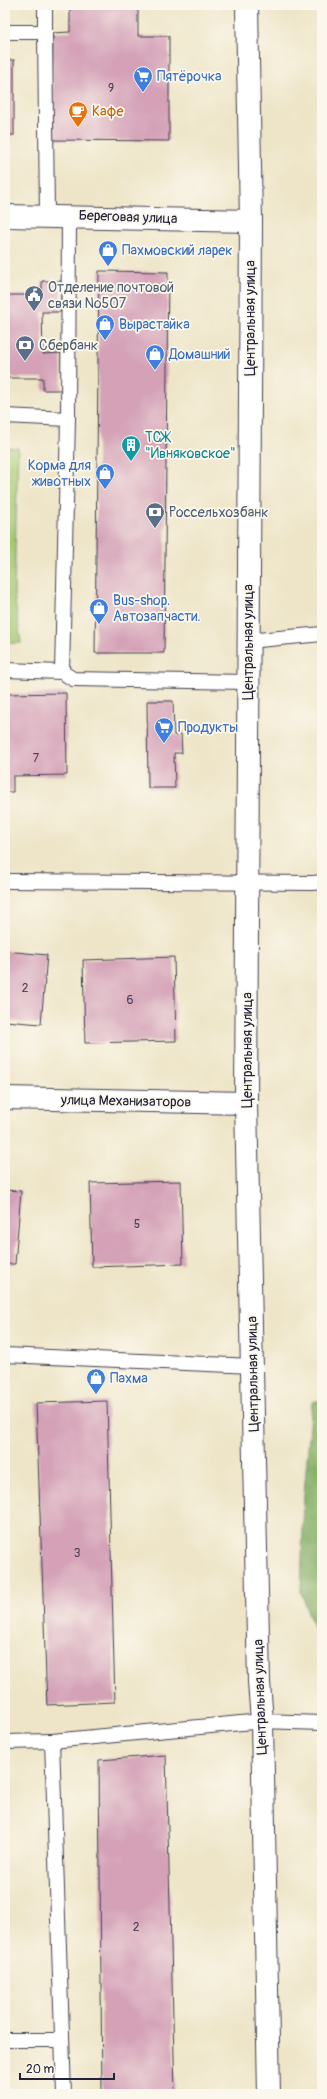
<svg xmlns="http://www.w3.org/2000/svg" width="327" height="2099" viewBox="0 0 327 2099" font-family="Pangolin,sans-serif">
<style>
.green{fill:#a5ca73;stroke:#647657}
.forest{fill:#84ae65;stroke:#536850}
.building{fill:#d4a1b7}
.lines{fill:none;stroke-linecap:round;stroke-linejoin:round}
.service-casing{stroke:#413f50;stroke-width:16}
.minor-casing{stroke:#413f50;stroke-width:24}
.tertiary-casing{stroke:#413f50;stroke-width:24}
.service{stroke:#fff;stroke-width:14}
.minor{stroke:#fff;stroke-width:22}
.tertiary{stroke:#fff;stroke-width:22}
.labels{text-anchor:middle;dominant-baseline:central;stroke-width:3.5;stroke-linejoin:round;paint-order:stroke}
.number-label{font-size:12px;fill:#4e425a}
.shop-label{font-size:14px;fill:#366cbe;stroke:#fbf7ec;text-anchor:start}
.food-label{font-size:14px;fill:#c56008;stroke:#fbf7ec;text-anchor:start}
.street-label{font-size:14px;fill:#22223b;stroke:#fbf7ec}
.service-label{font-size:14px;fill:#4e5e75;stroke:#fbf7ec;text-anchor:start}
.culture-label{font-size:14px;fill:#0d838f;stroke:#fbf7ec;text-anchor:start}
</style>
<rect width="100%" height="100%" fill="#fbf7ec"/>
<filter id="ink" filterUnits="userSpaceOnUse"><feTurbulence type="fractalNoise" baseFrequency=".025" numOctaves="2"/><feDisplacementMap in="SourceGraphic" scale="8" xChannelSelector="R" yChannelSelector="G"/><feConvolveMatrix kernelMatrix="1 2 1 2 8 2 1 2 1" color-interpolation-filters="sRGB"/></filter>
<filter id="wash" filterUnits="userSpaceOnUse"><feTurbulence type="fractalNoise" baseFrequency=".012" numOctaves="4" result="noise"/><feDisplacementMap in="SourceGraphic" scale="16" xChannelSelector="R" yChannelSelector="G"/><feGaussianBlur stdDeviation="0.9" result="paint"/><feColorMatrix in="noise" values="0 0 0 0 0 0 0 0 0 0 0 0 0 0 0 0 0 1.4 0 .05"/><feComposite in="paint" operator="in"/></filter>
<g filter="url(#wash)">
<rect width="100%" height="100%" fill="#eee5c8"/>
<!-- green -->
<polygon class="green" points="5,447 18,448 14,594 21,643 5,643"/>
<!-- forest -->
<polygon class="forest" points="322,1400 322,1626 313,1627 301,1592 304,1493 312,1402"/>
<g id="blocks">
<!-- building -->
<g class="building">
<polygon points="70,5 138,5 138,36 169,36 169,141 52,140 53,33 70,32"/>
<rect x="5" y="60" width="9" height="75"/>
<polygon points="99,271 168,272 164,653 95,653"/>
<polygon points="42,281 61,281 61,312 42,312 43,354 61,353 62,390 43,390 43,378 5,378 5,295 42,295"/>
<polygon points="66,693 67,775 13,776 13,792 5,792 5,694"/>
<polygon points="147,701 173,701 174,735 181,734 182,753 174,753 175,788 148,788"/>
<polygon points="5,951 47,955 41,1024 5,1021"/>
<polygon points="174,957 176,1041 85,1043 83,960"/>
<polygon points="181,1181 183,1264 92,1267 90,1183"/>
<polygon points="5,1190 21,1191 15,1264 5,1264"/>
<polygon points="107,1401 115,1702 47,1705 36,1403"/>
<polygon points="166,1755 175,2094 102,2094 99,1760"/>
</g>
</g>
</g>
<g filter="url(#ink)">
<use href="#blocks" fill-opacity="0" stroke="#413f50" stroke-width="1"/>
<g class="lines">
<defs>
<g id="service">
<polyline points="45,5 45,32"/>
<polyline points="5,32 45,32 47,215"/>
<polyline points="5,416 68,419 62,672"/>
<polyline points="68,419 69,216"/>
<polyline points="248,641 322,634"/>
<polyline points="5,670 62,672 73,679 248,682"/>
<polyline points="5,881 313,883 322,882"/>
<polyline points="5,1355 253,1366"/>
<polyline points="52,1741 262,1721 322,1723"/>
<polyline points="5,1742 52,1741 64,2094"/>
<polyline points="5,2040 62,2040"/>
</g>
<g id="minor">
<polyline points="5,216 251,221"/>
<polyline points="5,1098 246,1103"/>
</g>
<polyline id="tertiary" points="247,5 251,221 246,1103 259,1682 262,1721 269,2094"/>
</defs>
<!-- service casing -->
<use href="#service" class="service-casing"/>
<!-- minor casing -->
<use href="#minor" class="minor-casing"/>
<!-- tertiary casing -->
<use href="#tertiary" class="tertiary-casing"/>
<!-- service -->
<use href="#service" class="service"/>
<!-- minor -->
<use href="#minor" class="minor"/>
<!-- tertiary -->
<use href="#tertiary" class="tertiary"/>
</g>
</g>
<!-- icons -->
<defs>
<symbol id="supermarket-pin" viewBox="-11 -11 22 30"><path d="M0 17L-7.5 6A9.5 9.5 0 1 1 7.5 6Z" fill="#3f7fe0" stroke="#fbf7ec"/><path d="M-6-5.5h2.5l.6 2H6L4.5 2H-2.5L-4.4-4H-6ZM-1.5 3.2a1.3 1.3 0 1 0 .1 0ZM3 3.2a1.3 1.3 0 1 0 .1 0Z" fill="#fff"/></symbol>
<symbol id="cafe-pin" viewBox="-11 -11 22 30"><path d="M0 17L-7.5 6A9.5 9.5 0 1 1 7.5 6Z" fill="#e8710a" stroke="#fbf7ec"/><path d="M-5.5-4.5H6V0H3Q3 3.5 0 3.5H-2.5Q-5.5 3.5-5.5 0ZM3-3.2v2h1.7v-2ZM-6 4.5H4V6H-6Z" fill="#fff"/></symbol>
<symbol id="shop-pin" viewBox="-11 -11 22 30"><path d="M0 17L-7.5 6A9.5 9.5 0 1 1 7.5 6Z" fill="#3f7fe0" stroke="#fbf7ec"/><path d="M-5-2.5h2.3a2.7 3.5 0 0 1 5.4 0H5L5.5 6h-11ZM-1.5-2.5h3a1.5 2.3 0 0 0-3 0Z" fill="#fff"/></symbol>
<symbol id="civic-pin" viewBox="-11 -11 22 30"><path d="M0 17L-7.5 6A9.5 9.5 0 1 1 7.5 6Z" fill="#5c6f8a" stroke="#fbf7ec"/><path d="M-.6-6.5H3V-4.5H.6V-3L4-1V1h2V6H-6V1h2V-1L-.6-3ZM-1.2 2.5V6h2.4V2.5Z" fill="#fff"/></symbol>
<symbol id="bank-pin" viewBox="-11 -11 22 30"><path d="M0 17L-7.5 6A9.5 9.5 0 1 1 7.5 6Z" fill="#5c6f8a" stroke="#fbf7ec"/><path d="M-6-4H6V4H-6ZM0-2.3a2.3 2.3 0 1 0 0 4.6a2.3 2.3 0 1 0 0-4.6Z" fill="#fff"/></symbol>
<symbol id="building-pin" viewBox="-11 -11 22 30"><path d="M0 17L-7.5 6A9.5 9.5 0 1 1 7.5 6Z" fill="#0f9aa8" stroke="#fbf7ec"/><path d="M-4-6H4V6H1V3H-1V6H-4ZM-2.5-4.3h1.7v1.8h-1.7ZM.8-4.3h1.7v1.8H.8ZM-2.5-1h1.7V.8h-1.7ZM.8-1h1.7V.8H.8Z" fill="#fff"/></symbol>
</defs>
<g fill-rule="evenodd">
<use href="#supermarket-pin" x="132" y="65" width="22" height="30"/>
<use href="#cafe-pin" x="67" y="100" width="22" height="30"/>
<use href="#shop-pin" x="97" y="239" width="22" height="30"/>
<use href="#civic-pin" x="23" y="284" width="22" height="30"/>
<use href="#shop-pin" x="94" y="313" width="22" height="30"/>
<use href="#bank-pin" x="14" y="334" width="22" height="30"/>
<use href="#shop-pin" x="144" y="343" width="22" height="30"/>
<use href="#building-pin" x="120" y="434" width="22" height="30"/>
<use href="#shop-pin" x="94" y="462" width="22" height="30"/>
<use href="#bank-pin" x="144" y="501" width="22" height="30"/>
<use href="#shop-pin" x="88" y="597" width="22" height="30"/>
<use href="#supermarket-pin" x="153" y="716" width="22" height="30"/>
<use href="#shop-pin" x="85" y="1367" width="22" height="30"/>
</g>
<g class="labels">
<!-- number labels -->
<g class="number-label">
<text x="111" y="88">9</text>
<text x="36" y="758">7</text>
<text x="25" y="988">2</text>
<text x="130" y="1000">6</text>
<text x="137" y="1224">5</text>
<text x="77" y="1553">3</text>
<text x="136" y="1927">2</text>
</g>
<!-- shop labels -->
<g class="shop-label">
<text x="157" y="76">Пятёрочка</text>
<text x="122" y="250">Пахмовский ларек</text>
<text x="119" y="324">Вырастайка</text>
<text x="169" y="354">Домашний</text>
<text x="91" y="465" text-anchor="end">Корма для<tspan x="91" dy="16">животных</tspan></text>
<text x="113" y="600">Bus-shop.<tspan x="113" dy="16">Автозапчасти.</tspan></text>
<text x="178" y="727">Продукты</text>
<text x="110" y="1378">Пахма</text>
</g>
<!-- food labels -->
<g class="food-label">
<text x="92" y="111">Кафе</text>
</g>
<!-- street labels -->
<g class="street-label">
<text transform="translate(128 217) rotate(2)">Береговая улица</text>
<text transform="translate(250 318) rotate(-90)">Центральная улица</text>
<text transform="translate(248 642) rotate(-90)">Центральная улица</text>
<text transform="translate(247 1050) rotate(-90)">Центральная улица</text>
<text transform="translate(126 1101) rotate(1)">улица Механизаторов</text>
<text transform="translate(253 1374) rotate(-91)">Центральная улица</text>
<text transform="translate(260 1697) rotate(-92)">Центральная улица</text>
</g>
<!-- service labels -->
<g class="service-label">
<text x="48" y="287">Отделение почтовой<tspan x="48" dy="16">связи №507</tspan></text>
<text x="39" y="345">Сбербанк</text>
<text x="169" y="512">Россельхозбанк</text>
</g>
<!-- culture labels -->
<g class="culture-label">
<text x="145" y="437">ТСЖ<tspan x="145" dy="16">"Ивняковское"</tspan></text>
</g>
</g>
<!-- margin -->
<rect width="327" height="2099" fill="none" stroke="#fbf7ec" stroke-width="20"/>
<!-- scale -->
<path d="M20 2073v6h94v-6" fill="none" stroke="#22223b" stroke-width="2"/>
<text x="26" y="2073" font-size="12" fill="#22223b" stroke="#fbf7ec" stroke-width="3" paint-order="stroke">20 m</text>
</svg>
